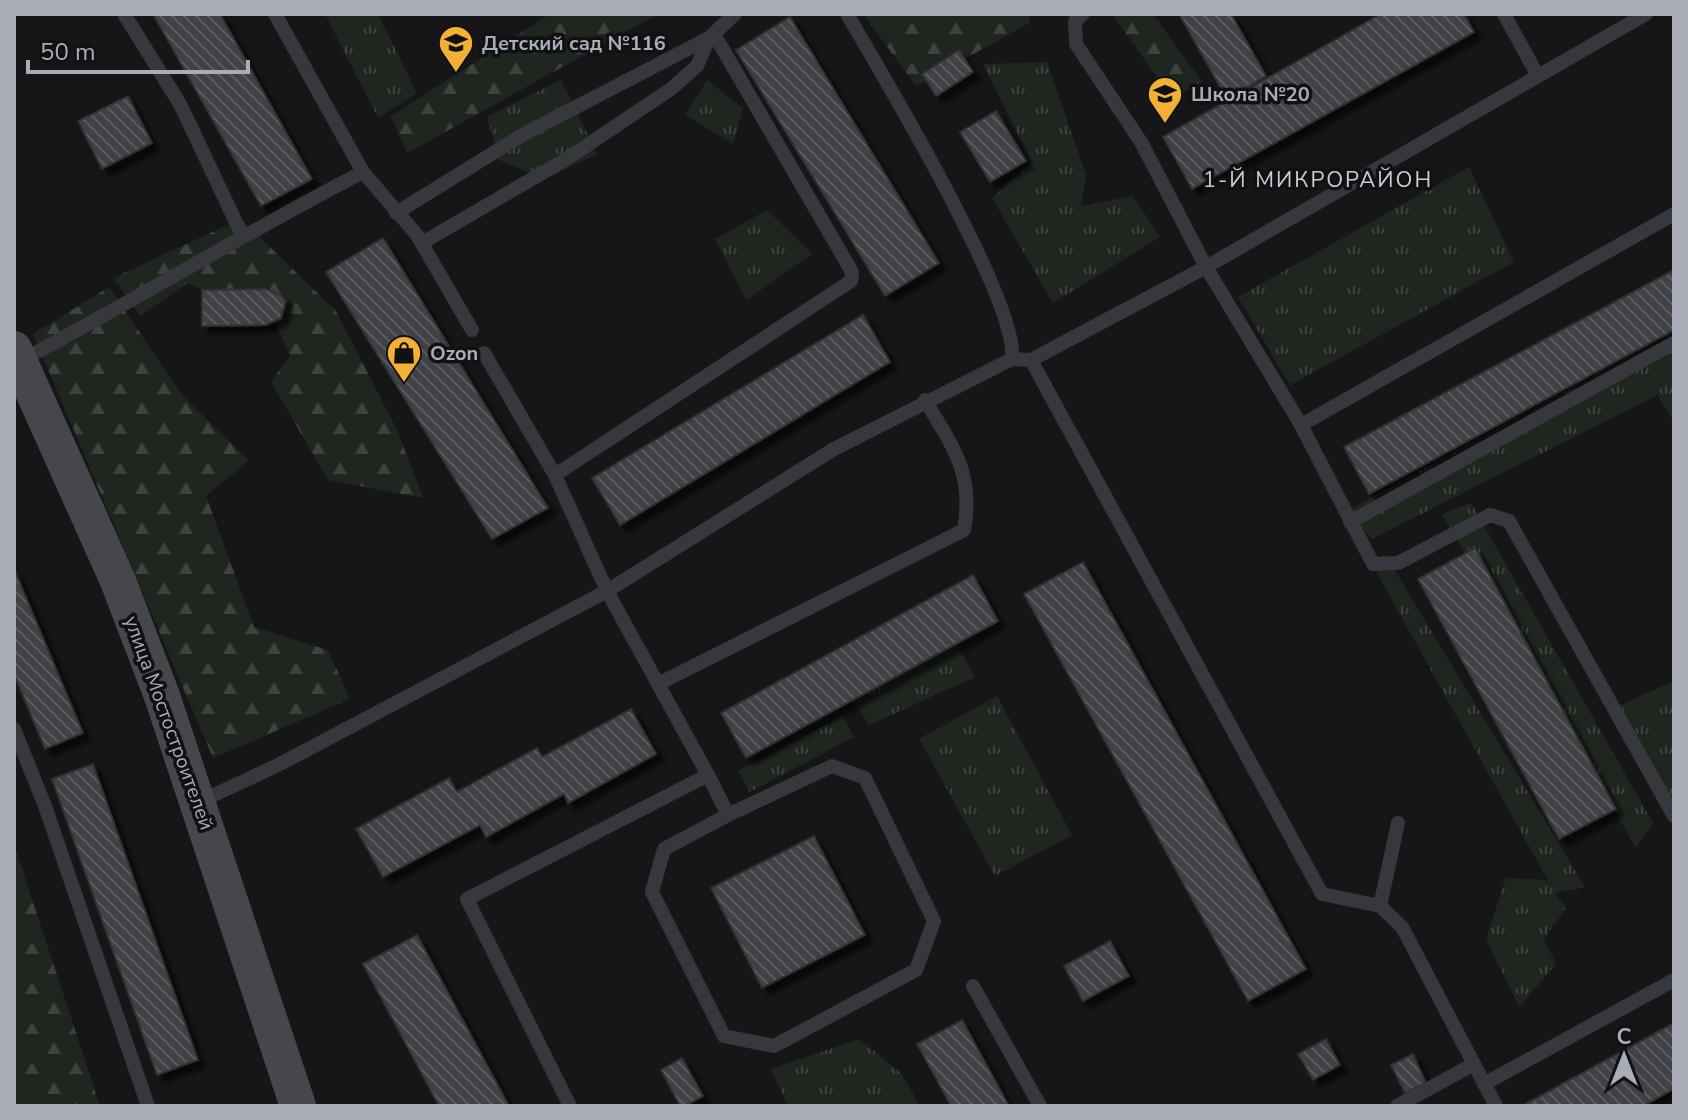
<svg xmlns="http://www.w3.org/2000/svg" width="1688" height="1120" viewBox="0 0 1688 1120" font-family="'Nunito Sans',sans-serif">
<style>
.grass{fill:url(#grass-tufts)}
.forest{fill:url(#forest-firs)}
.building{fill:url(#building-back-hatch);stroke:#303034;stroke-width:2;filter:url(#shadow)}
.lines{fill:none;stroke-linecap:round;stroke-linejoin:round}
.lane{stroke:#37383d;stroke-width:14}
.secondary{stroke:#45474d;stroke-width:36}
.labels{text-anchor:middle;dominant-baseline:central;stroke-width:7;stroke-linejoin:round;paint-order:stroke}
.poi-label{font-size:20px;font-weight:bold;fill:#a8adb8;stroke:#111113;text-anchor:start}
.street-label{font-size:20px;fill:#a8adb8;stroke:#111113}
.neighbourhood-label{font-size:22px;letter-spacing:2px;fill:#c9ccd4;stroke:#111113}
</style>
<defs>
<pattern id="grass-tufts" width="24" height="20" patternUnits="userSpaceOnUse" patternTransform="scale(2)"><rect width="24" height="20" fill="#1e261f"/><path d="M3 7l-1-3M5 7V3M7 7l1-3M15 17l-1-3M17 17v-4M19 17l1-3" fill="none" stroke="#3c433d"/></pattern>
<pattern id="forest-firs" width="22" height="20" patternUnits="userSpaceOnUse" patternTransform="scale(2)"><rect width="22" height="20" fill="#1e261f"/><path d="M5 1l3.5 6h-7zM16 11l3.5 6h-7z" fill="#3c433d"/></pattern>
<pattern id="building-back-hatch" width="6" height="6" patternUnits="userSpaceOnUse" patternTransform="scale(2)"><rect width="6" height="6" fill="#404145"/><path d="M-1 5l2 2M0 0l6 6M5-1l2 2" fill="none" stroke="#595a5e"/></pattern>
<filter id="shadow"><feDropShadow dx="7" dy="7" stdDeviation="2" flood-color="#0009"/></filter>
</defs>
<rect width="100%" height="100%" fill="#161618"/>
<!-- grass -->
<g class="grass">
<polygon points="325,14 378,14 417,93 378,118"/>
<polygon points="1047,62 1086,175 1081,206 1133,196 1160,237 1053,303 992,198 1032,162 983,64"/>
<polygon points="561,80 597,154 545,179 499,160 487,117"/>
<polygon points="707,80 743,108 733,144 685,115"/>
<polygon points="1469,167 1514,262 1290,385 1238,297"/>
<polygon points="767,210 812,254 746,300 715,239"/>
<polygon points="1674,331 1674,422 1657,395 1372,539 1347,511"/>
<polygon points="1471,503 1653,823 1636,848 1442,514"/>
<polygon points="1385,554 1585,887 1555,893 1566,908 1544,939 1556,964 1519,1007 1486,939 1506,878 1546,880 1550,884 1373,566"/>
<polygon points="956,644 975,677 869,725 853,700"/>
<polygon points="1674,681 1674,817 1619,706"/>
<polygon points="997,696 1072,835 995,876 919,739"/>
<polygon points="842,716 854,737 750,792 738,771"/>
<polygon points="859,1039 901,1073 920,1106 788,1106 771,1069"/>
</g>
<!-- forest -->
<g class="forest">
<polygon points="550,14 658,14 407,153 391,116"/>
<polygon points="863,14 1028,14 1031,22 916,86"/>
<polygon points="1121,14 1153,14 1202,82 1172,98 1114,17"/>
<polygon points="241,219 336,311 398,432 423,498 328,480 271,382 290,356 263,294 202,290 188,283 140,316 113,278"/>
<polygon points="109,287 182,395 249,461 206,496 254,627 328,650 350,699 213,758 33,334"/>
<polygon points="14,844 100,1106 14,1106"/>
</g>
<!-- building -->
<g class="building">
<polygon points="153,14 220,14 312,179 261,206"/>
<polygon points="1179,14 1231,14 1266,76 1227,99"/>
<polygon points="1381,14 1464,14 1474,32 1192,189 1163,137"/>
<polygon points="790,17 939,263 885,296 736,50"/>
<polygon points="959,50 973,72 936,96 922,74"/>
<polygon points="128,96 152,143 102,169 78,121"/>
<polygon points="996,111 1026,161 990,182 960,132"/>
<polygon points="383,238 548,508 492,539 326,272"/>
<polygon points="1674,270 1674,330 1369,494 1344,447"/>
<polygon points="265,289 281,295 286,301 281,318 266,325 202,326 202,290"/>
<polygon points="863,315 890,362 620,525 592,478"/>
<polygon points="1475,548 1616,809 1559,839 1418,579"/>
<polygon points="1083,562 1306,969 1248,1001 1024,594"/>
<polygon points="14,569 83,733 45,749 14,674"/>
<polygon points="973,575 998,621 746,758 721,713"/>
<polygon points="631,709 656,754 568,803 564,794 486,837 480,825 383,877 356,829 449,778 457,792 537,748 542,757"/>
<polygon points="93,764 198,1060 157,1075 52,779"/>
<polygon points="814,836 865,935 762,988 711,888"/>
<polygon points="417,935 509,1106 439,1106 363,964"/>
<polygon points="1110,941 1129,976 1083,1001 1064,966"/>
<polygon points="962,1020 1009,1106 951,1106 917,1044"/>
<polygon points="1674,1023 1674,1089 1643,1106 1522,1106"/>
<polygon points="1326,1039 1340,1065 1313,1080 1298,1054"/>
<polygon points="1413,1054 1426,1083 1405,1093 1391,1065"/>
<polygon points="682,1058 703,1096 685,1106 680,1106 661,1070"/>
</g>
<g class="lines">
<!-- lane -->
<g class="lane">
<polyline points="124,14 180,104 242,235"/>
<path d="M847 14C882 74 1019 302 1012 359"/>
<polyline points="1083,14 1075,21 1076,44 1141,142 1206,267 1301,425 1373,564 1398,563 1490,515 1509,521 1674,816"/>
<polyline points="1504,14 1538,76"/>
<polyline points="363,172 417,235 472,330"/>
<polyline points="396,213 524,134 709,38 735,14"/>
<polyline points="422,243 568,158 671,89 697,66 709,38"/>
<polyline points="484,353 555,475 607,591 708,775 467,899 570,1106"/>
<polyline points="1031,360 1322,894 1380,906 1402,927 1496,1106"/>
<path d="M20 361C135 300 247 232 363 172L275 14"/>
<polyline points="1301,425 1674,214"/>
<polyline points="555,475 851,281 852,272 714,34"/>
<polyline points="1350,522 1674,343"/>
<path d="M658 684 964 530C974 472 953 448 925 400"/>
<polyline points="14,729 45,806 148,1106"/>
<polyline points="708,775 728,815 832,766 865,778 934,921 916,970 774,1046 724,1036 652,892 664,849 728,815"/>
<polyline points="199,802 280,764 607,591 834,449 1012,359 1031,360 1206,267 1646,14"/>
<polyline points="1380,906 1398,823"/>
<polyline points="973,986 1040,1106"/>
<polyline points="1484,1084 1674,980"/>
<polyline points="1397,1106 1474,1064"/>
</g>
<!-- secondary -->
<polyline class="secondary" points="14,349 118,581 162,696 298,1106"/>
</g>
<!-- icons -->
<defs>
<symbol id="school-pin" viewBox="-11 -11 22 30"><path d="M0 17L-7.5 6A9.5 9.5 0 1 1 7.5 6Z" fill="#f2b134" stroke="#111113"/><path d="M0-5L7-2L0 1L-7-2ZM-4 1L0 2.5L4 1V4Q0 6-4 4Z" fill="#111"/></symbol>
<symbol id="shop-pin" viewBox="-11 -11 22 30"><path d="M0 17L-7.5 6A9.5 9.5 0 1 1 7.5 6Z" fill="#f2b134" stroke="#111113"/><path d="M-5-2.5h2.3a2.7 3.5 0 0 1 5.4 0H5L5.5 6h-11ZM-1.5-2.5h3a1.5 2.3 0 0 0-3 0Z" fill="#111"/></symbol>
</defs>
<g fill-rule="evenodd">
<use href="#school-pin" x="436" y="23" width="40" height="54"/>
<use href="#school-pin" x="1145" y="74" width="40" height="54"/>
<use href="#shop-pin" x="384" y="333" width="40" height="54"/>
</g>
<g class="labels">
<!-- poi labels -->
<g class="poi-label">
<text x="482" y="43">Детский сад №116</text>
<text x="1191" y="94">Школа №20</text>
<text x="430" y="353">Ozon</text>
</g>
<!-- street labels -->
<g class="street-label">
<text transform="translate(169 723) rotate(70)">улица Мостостроителей</text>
</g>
<!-- neighbourhood labels -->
<g class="neighbourhood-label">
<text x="1318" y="180">1-Й МИКРОРАЙОН</text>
</g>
</g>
<!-- border -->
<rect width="1688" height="1120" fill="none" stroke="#a8adb8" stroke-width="32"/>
<!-- north arrow -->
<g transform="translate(1624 1056)" stroke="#111113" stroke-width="6" paint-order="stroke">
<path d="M0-6L14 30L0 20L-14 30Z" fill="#a8adb8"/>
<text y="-12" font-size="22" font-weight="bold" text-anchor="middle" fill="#a8adb8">С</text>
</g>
<!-- scale -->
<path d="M28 60v12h220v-12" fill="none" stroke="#a8adb8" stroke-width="4"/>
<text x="40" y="60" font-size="24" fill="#a8adb8" stroke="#111113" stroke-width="6" paint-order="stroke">50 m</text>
</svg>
